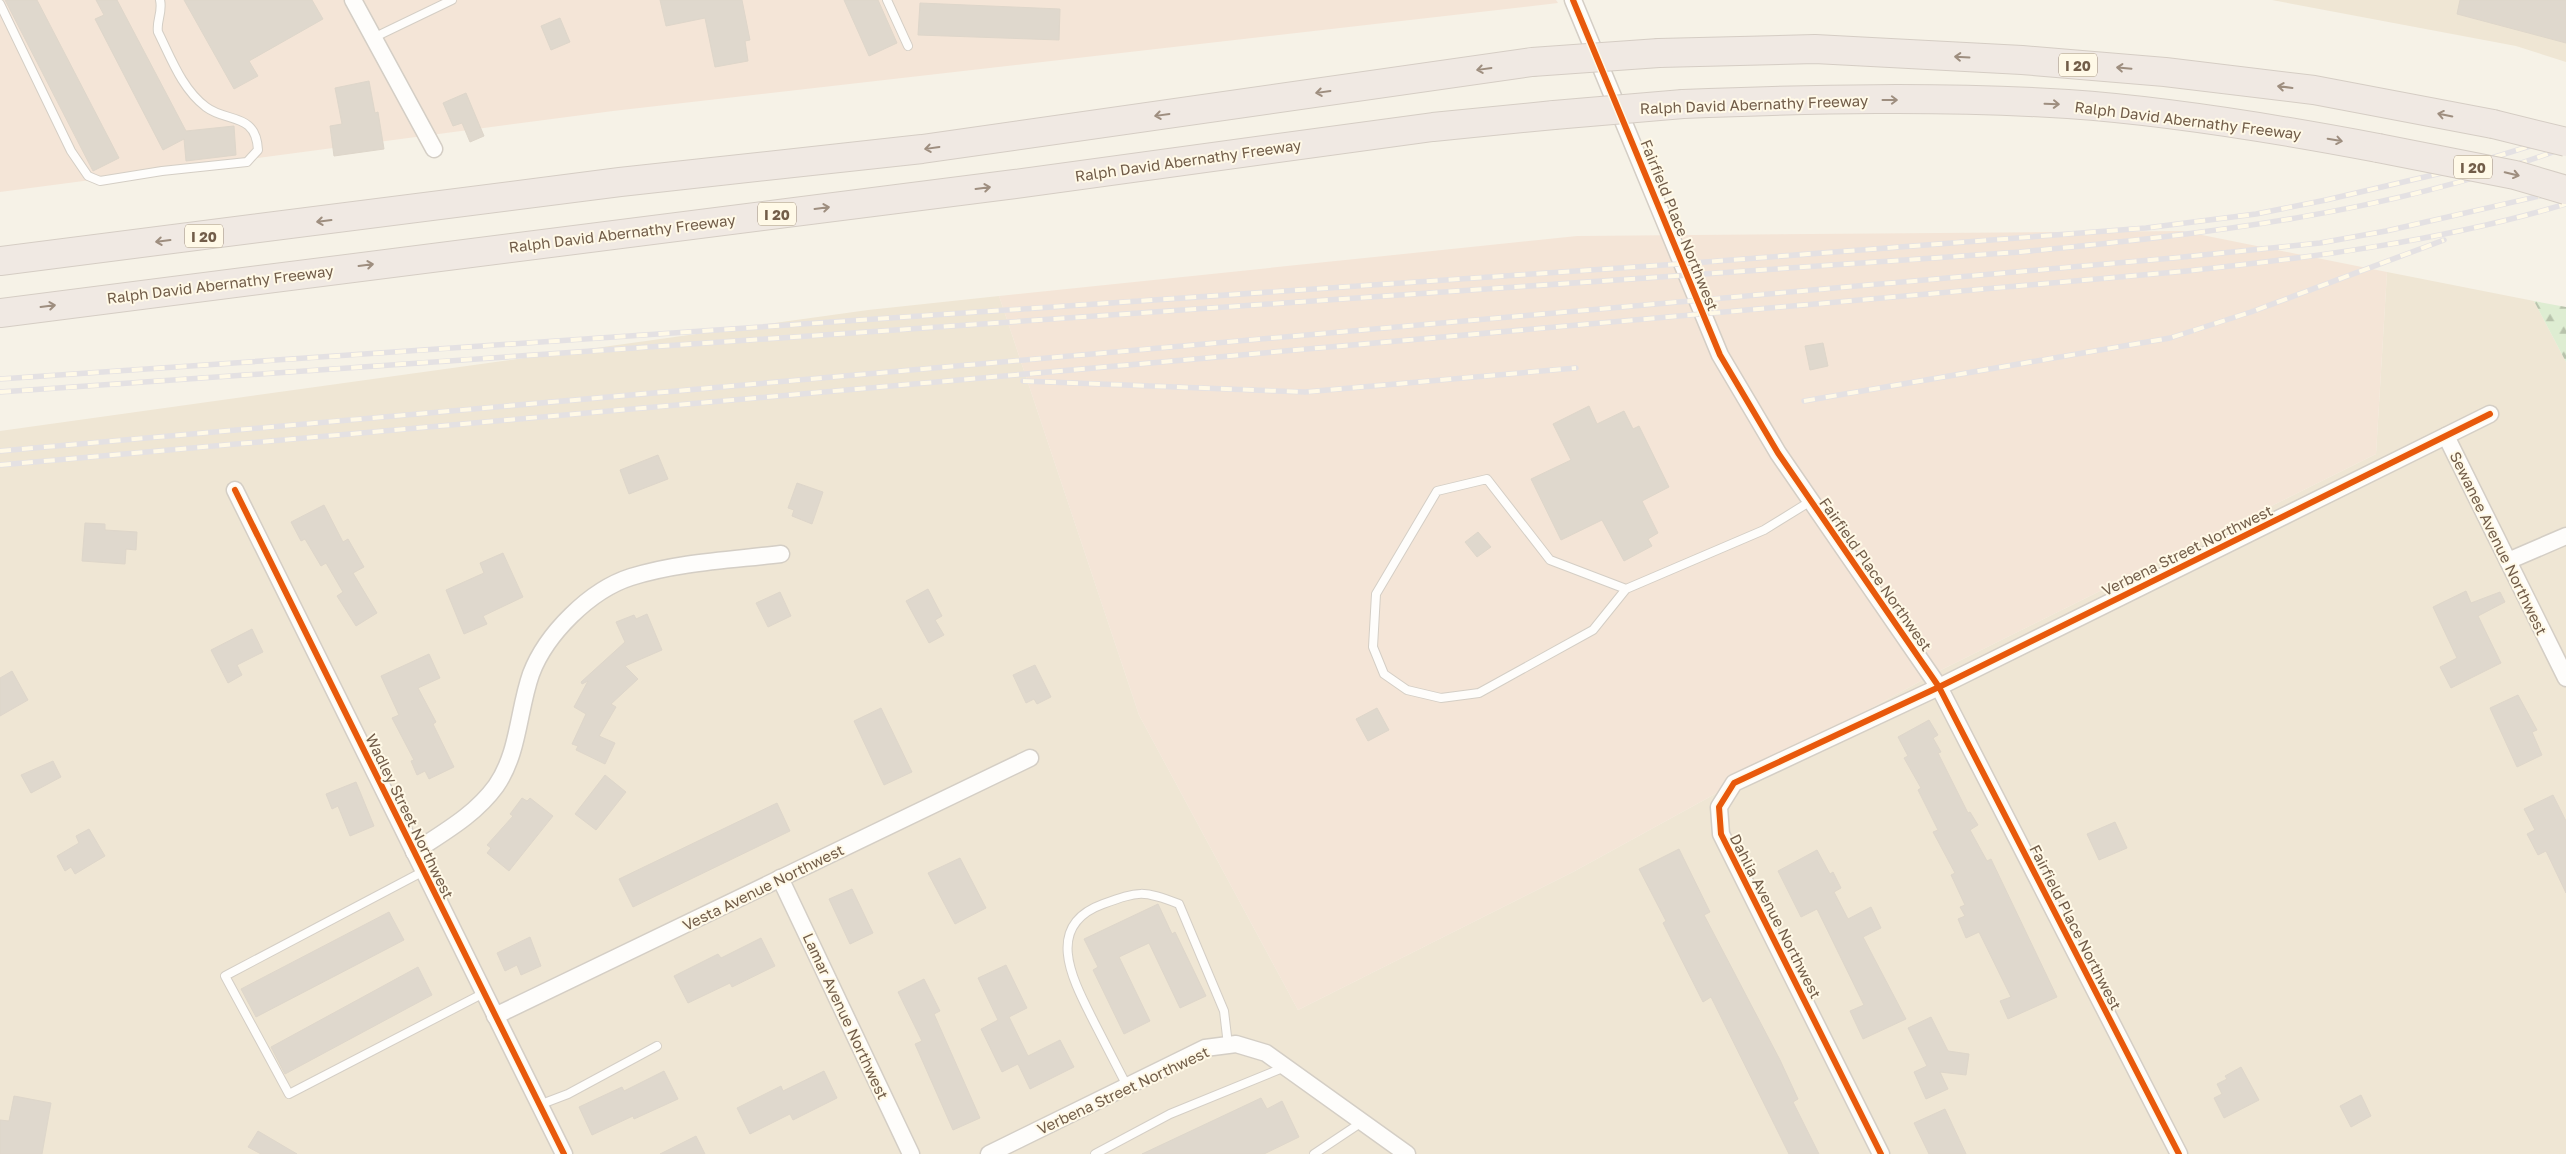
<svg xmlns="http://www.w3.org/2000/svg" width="2566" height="1154" viewBox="0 0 2566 1154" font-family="'Golos Text',sans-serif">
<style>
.residential{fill:#efe6d4}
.commercial{fill:#f4e5d7}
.forest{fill:url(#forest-firs)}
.building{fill:#dfd8cd;stroke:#ded6ca}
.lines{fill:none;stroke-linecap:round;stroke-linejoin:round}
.service-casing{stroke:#d4cec5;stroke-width:10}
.minor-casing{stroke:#d4cec5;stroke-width:19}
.motorway-casing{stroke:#d5cdc4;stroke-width:30}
.service{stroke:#fefdfb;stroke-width:8}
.minor{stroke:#fefdfb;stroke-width:16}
.motorway{stroke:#f0e9e3;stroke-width:28}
.rail-casing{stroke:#e4e1e3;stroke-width:5.5}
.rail{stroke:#fff9e7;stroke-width:4;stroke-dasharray:11;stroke-linecap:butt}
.motorway-bridge-casing{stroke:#d5cdc4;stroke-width:30;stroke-linecap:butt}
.motorway-bridge{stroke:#f0e9e3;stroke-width:28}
.cycleway-casing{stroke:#fff9e7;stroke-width:9}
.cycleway{stroke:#e8590c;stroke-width:6}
.oneway{stroke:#9e8e7f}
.labels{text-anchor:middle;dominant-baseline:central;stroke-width:4;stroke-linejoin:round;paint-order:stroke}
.shield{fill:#fff9e7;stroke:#9c8c78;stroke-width:1}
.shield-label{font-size:14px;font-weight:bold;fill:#725d49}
.street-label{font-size:15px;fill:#725d49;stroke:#fff9e7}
</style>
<defs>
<pattern id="forest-firs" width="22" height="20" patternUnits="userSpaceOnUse" patternTransform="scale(1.25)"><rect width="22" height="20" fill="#deedd2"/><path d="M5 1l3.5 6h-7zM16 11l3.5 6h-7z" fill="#b8c3ac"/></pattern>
</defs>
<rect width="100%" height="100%" fill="#f6f2e7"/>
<!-- residential -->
<g class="residential">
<polygon points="2272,0 2566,0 2566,62 2516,46"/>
<polygon points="2387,272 2534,301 2566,362 2566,1154 0,1154 0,431 868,310 999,296 1139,715 1298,1010 1573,872 1939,671 2376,454"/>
</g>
<!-- commercial -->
<g class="commercial">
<polygon points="0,0 1556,0 1558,3 613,111 0,192"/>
<polygon points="2182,231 2387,272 2376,454 1939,671 1573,872 1298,1010 1139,715 999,296 1577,236"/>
</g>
<!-- forest -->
<polygon class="forest" points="2534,301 2566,307 2566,362"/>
<!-- building -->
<g class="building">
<polygon points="5,0 37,0 119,158 93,171"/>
<polygon points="96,0 117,0 186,131 234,126 236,155 186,161 184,139 163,150 95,19 104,15"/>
<polygon points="184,0 312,0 323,19 249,61 258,76 234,89"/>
<polygon points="660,0 742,0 750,40 745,41 748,61 715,67 705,18 666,26"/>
<polygon points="844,0 878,0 897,43 869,56"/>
<polygon points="2460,0 2566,0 2566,43 2457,14"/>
<polygon points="920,3 1060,9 1059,40 918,35"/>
<polygon points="560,18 570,42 551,50 541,26"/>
<polygon points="369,81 375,113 378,112 384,149 334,156 330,126 342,124 335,88"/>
<polygon points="466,93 484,136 470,142 462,123 453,126 443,103"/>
<polygon points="1823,343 1828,366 1810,370 1805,346"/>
<polygon points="1589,406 1597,424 1624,411 1633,429 1639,426 1669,487 1642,501 1658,533 1648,539 1652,546 1624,561 1602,520 1561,540 1531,479 1571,460 1553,424"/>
<polygon points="658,455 668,479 629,494 620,470"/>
<polygon points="797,483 823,492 812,524 792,516 794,510 788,508"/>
<polygon points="324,505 343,542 348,539 364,567 353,573 377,613 356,626 337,596 343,592 326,563 321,566 305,539 301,541 291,522"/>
<polygon points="85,523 105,524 105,530 137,532 136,550 126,549 125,564 82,561"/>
<polygon points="1478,532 1491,547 1477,557 1465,542"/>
<polygon points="503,553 523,597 483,616 487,624 464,634 446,590 484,573 480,563"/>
<polygon points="928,589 942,616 935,620 944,635 929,643 906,601"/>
<polygon points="2466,591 2471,603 2500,592 2505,602 2478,616 2501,663 2451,688 2440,667 2457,658 2433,607"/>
<polygon points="780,592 791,616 768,627 756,603"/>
<polygon points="647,614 662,650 625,666 638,679 611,704 616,707 599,736 615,743 605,764 576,750 578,746 572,744 586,714 574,707 588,681 582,684 581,682 625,642 616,622 634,615 636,619"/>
<polygon points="252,629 263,652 237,665 242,675 228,683 211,650"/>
<polygon points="429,654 440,678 418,688 436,722 433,724 454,767 429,779 425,771 417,775 411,761 414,760 392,718 399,715 381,676"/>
<polygon points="1035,665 1051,697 1037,704 1034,699 1026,703 1013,675"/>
<polygon points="12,671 28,700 0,716 0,678"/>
<polygon points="2518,695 2537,730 2532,732 2542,755 2517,767 2490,708"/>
<polygon points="881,708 912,772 884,785 854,721"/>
<polygon points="1377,708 1389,730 1368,741 1356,719"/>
<polygon points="1929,720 1938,735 1933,738 1941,752 1938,753 1968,813 1970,812 1978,825 1970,830 1987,861 1991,859 2057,997 2008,1019 2000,1001 2011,997 1979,932 1966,938 1958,919 1965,916 1960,907 1965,905 1951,875 1955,873 1933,832 1938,830 1918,790 1921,788 1904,758 1908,756 1898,737"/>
<polygon points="53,761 61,777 31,793 21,775"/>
<polygon points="605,775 626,792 596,830 575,814"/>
<polygon points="356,782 374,826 350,836 338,806 332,809 326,794"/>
<polygon points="2553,795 2566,821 2566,893 2546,851 2538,855 2527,834 2535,830 2524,809"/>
<polygon points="522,798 527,801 530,798 553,816 509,871 487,853 491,848 487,845 513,816 510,814"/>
<polygon points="777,803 790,831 633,907 619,879"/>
<polygon points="2115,822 2127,848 2099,860 2087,834"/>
<polygon points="89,829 105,856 75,874 71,867 65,871 57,856 79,843 76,836"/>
<polygon points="1679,849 1710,912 1704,915 1780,1060 1798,1099 1793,1102 1819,1154 1789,1154 1711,997 1703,1002 1663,923 1666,921 1639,869"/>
<polygon points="1817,850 1830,874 1833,872 1841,888 1834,892 1848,919 1871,907 1881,928 1863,937 1906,1019 1863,1039 1850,1011 1864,1005 1817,909 1801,917 1778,871"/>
<polygon points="960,858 986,908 955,924 928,873"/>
<polygon points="852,889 873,933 850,944 829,899"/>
<polygon points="1158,904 1172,934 1175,932 1206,996 1180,1008 1149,943 1119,957 1150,1021 1124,1034 1093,970 1098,967 1084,939"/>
<polygon points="389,912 404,940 256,1017 241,989"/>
<polygon points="530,937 541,966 521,975 517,965 505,971 497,953"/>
<polygon points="761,938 775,966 732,987 730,983 688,1003 674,976 718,954 721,958"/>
<polygon points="1006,965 1027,1008 1009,1017 1028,1056 1060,1040 1074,1067 1030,1089 1018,1064 1002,1072 981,1029 998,1020 978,978"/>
<polygon points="418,967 432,995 285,1074 271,1047"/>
<polygon points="924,979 940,1011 934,1014 980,1118 953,1130 915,1044 922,1041 898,992"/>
<polygon points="1931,1017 1948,1051 1969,1054 1966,1075 1940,1072 1948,1089 1926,1099 1914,1072 1927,1066 1908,1028"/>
<polygon points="2241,1067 2259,1100 2224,1118 2214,1098 2222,1094 2217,1084 2227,1079 2225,1076"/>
<polygon points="664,1071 678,1099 634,1119 633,1116 592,1135 579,1107 622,1087 624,1091"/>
<polygon points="824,1071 837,1098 793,1120 790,1114 750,1134 737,1108 781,1086 783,1091"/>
<polygon points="2361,1095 2371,1116 2351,1127 2340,1106"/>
<polygon points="14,1096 51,1103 42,1154 0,1154 0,1120 9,1121"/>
<polygon points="1261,1098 1267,1109 1282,1101 1299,1137 1264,1154 1142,1154"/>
<polygon points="1945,1109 1966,1154 1929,1154 1914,1123"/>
<polygon points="258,1131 297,1154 261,1154 248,1147"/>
<polygon points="696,1136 705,1154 660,1154"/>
</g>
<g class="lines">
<defs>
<g id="service">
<polyline points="887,0 908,46"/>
<path d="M0 4 71 151 88 176 100 181 162 171 247 162 258 150C256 112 227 123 206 107 182 89 171 58 158 32 156 21 163 12 160 0"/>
<polyline points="373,38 452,0"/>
<polyline points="1626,589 1593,630 1479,693 1441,698 1407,690 1384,674 1373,647 1376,594 1437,491 1487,479 1550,560 1626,589 1764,530 1811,501"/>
<polyline points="424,871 225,976 289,1094 484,993"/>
<path d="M1127 1086C1116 1065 1105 1043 1094 1022 1074 982 1042 926 1103 904 1139 891 1143 890 1179 904L1224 1011 1228 1045"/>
<polyline points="539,1105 568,1094 657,1046"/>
<polyline points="1095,1154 1170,1114 1285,1067"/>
<polyline points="1314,1154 1362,1122"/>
</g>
<g id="minor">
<polyline points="353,0 434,149"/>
<polyline points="1573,0 1720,355 1778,453 1939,687 2179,1154"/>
<polyline points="2446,436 2566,678"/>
<polyline points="235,490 564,1154"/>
<polyline points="2508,561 2566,536"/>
<path d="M414 852C444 832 475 815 496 786 519 753 518 711 531 674 546 634 590 590 631 577 679 562 731 560 781 554"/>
<polyline points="780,878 911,1154"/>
<polyline points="495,1016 1030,758"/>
<polyline points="989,1154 1205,1048 1236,1044 1266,1053 1407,1154"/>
<polyline points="1881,1154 1721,834 1719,807 1734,783 1939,687 2490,414"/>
</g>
<g id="motorway">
<polyline points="1659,53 1815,49 2022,60 2165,72 2314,90 2493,124"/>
<path d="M1683 104C1812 99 1940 96 2068 104 2170 111 2278 129 2378 148"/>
<polyline points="0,261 620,182 922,149 1532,62"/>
<polyline points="0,313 1015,184 1433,127 1554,115"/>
</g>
</defs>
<!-- service casing -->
<use href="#service" class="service-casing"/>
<!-- minor casing -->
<use href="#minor" class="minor-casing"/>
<!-- motorway casing -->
<use href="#motorway" class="motorway-casing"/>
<!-- service -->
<use href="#service" class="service"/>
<!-- minor -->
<use href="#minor" class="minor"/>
<!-- motorway -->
<use href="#motorway" class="motorway"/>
<defs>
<g id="rail">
<polyline points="0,379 1679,264 2146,228 2256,214 2326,200 2446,172 2566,135"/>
<polyline points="1023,381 1305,392 1576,368"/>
<path d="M0 392 2020 252C2204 234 2391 214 2566 147"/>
<polyline points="1804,401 2170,338 2251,312 2444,240"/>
<polyline points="0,451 2173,258 2320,243 2386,231 2566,190"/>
<path d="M0 465 2187 271C2315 257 2442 241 2566 204"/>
</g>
</defs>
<!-- rail casing -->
<use href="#rail" class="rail-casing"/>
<!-- rail -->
<use href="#rail" class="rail"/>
<defs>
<g id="motorway-bridge">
<polyline points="1532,62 1659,53"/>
<polyline points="1554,115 1683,104"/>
<polyline points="2493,124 2566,142"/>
<polyline points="2378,148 2515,175 2566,190"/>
</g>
</defs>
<!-- motorway-bridge casing -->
<use href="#motorway-bridge" class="motorway-bridge-casing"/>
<!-- motorway-bridge -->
<use href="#motorway-bridge" class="motorway-bridge"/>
<defs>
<g id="cycleway">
<polyline points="1573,0 1720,355 1778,453 1939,687 2179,1154"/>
<polyline points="235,490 564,1154"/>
<polyline points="1881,1154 1721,834 1719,807 1734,783 1939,687 2490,414"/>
</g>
</defs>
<!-- cycleway casing -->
<use href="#cycleway" class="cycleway-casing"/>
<!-- cycleway -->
<use href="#cycleway" class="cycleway"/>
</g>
<!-- one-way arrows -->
<defs><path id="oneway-shaft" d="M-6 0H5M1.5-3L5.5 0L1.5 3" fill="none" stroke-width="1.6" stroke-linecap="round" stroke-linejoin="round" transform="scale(1.25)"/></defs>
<g class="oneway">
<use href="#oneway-shaft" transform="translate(1962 57) rotate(-177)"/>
<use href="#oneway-shaft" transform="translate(2124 68) rotate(-175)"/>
<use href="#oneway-shaft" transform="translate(1484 69) rotate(172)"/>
<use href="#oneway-shaft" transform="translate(2285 87) rotate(-173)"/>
<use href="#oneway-shaft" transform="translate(1323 92) rotate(172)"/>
<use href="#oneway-shaft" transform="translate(1890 100)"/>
<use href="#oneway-shaft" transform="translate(2052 104) rotate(2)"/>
<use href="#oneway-shaft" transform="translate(1162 115) rotate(172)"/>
<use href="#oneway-shaft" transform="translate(2445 115) rotate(-169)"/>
<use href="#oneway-shaft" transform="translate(2335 140) rotate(10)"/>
<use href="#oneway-shaft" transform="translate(932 148) rotate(172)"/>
<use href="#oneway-shaft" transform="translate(2512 174) rotate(13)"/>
<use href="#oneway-shaft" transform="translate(983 188) rotate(-7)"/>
<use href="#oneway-shaft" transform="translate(822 208) rotate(-7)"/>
<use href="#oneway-shaft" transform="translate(324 221) rotate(173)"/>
<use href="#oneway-shaft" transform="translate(163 241) rotate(173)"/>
<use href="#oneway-shaft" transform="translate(366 265) rotate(-7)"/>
<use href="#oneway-shaft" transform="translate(48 306) rotate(-7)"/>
</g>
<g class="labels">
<!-- shield labels -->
<g class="shield">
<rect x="2059" y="53.5" width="38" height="23" rx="4"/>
<rect x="2454" y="155.5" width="38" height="23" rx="4"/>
<rect x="758" y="202.5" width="38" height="23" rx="4"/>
<rect x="185" y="224.5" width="38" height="23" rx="4"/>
</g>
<g class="shield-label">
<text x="2078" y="65">I 20</text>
<text x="2473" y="167">I 20</text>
<text x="777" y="214">I 20</text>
<text x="204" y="236">I 20</text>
</g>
<!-- street labels -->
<g class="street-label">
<text transform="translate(1754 104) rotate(-2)">Ralph David Abernathy Freeway</text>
<text transform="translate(2188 120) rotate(7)">Ralph David Abernathy Freeway</text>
<text transform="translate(1188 160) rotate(-8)">Ralph David Abernathy Freeway</text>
<text transform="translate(1680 225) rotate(68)">Fairfield Place Northwest</text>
<text transform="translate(622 233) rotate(-7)">Ralph David Abernathy Freeway</text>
<text transform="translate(220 284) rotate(-7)">Ralph David Abernathy Freeway</text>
<text transform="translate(2499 543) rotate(64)">Sewanee Avenue Northwest</text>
<text transform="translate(2187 550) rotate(-26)">Verbena Street Northwest</text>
<text transform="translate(1876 574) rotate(55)">Fairfield Place Northwest</text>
<text transform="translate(410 816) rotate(64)">Wadley Street Northwest</text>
<text transform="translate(763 887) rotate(-26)">Vesta Avenue Northwest</text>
<text transform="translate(1776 916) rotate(63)">Dahlia Avenue Northwest</text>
<text transform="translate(2076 927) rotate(63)">Fairfield Place Northwest</text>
<text transform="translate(846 1016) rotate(65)">Lamar Avenue Northwest</text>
<text transform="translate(1123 1090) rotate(-25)">Verbena Street Northwest</text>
</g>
</g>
</svg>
